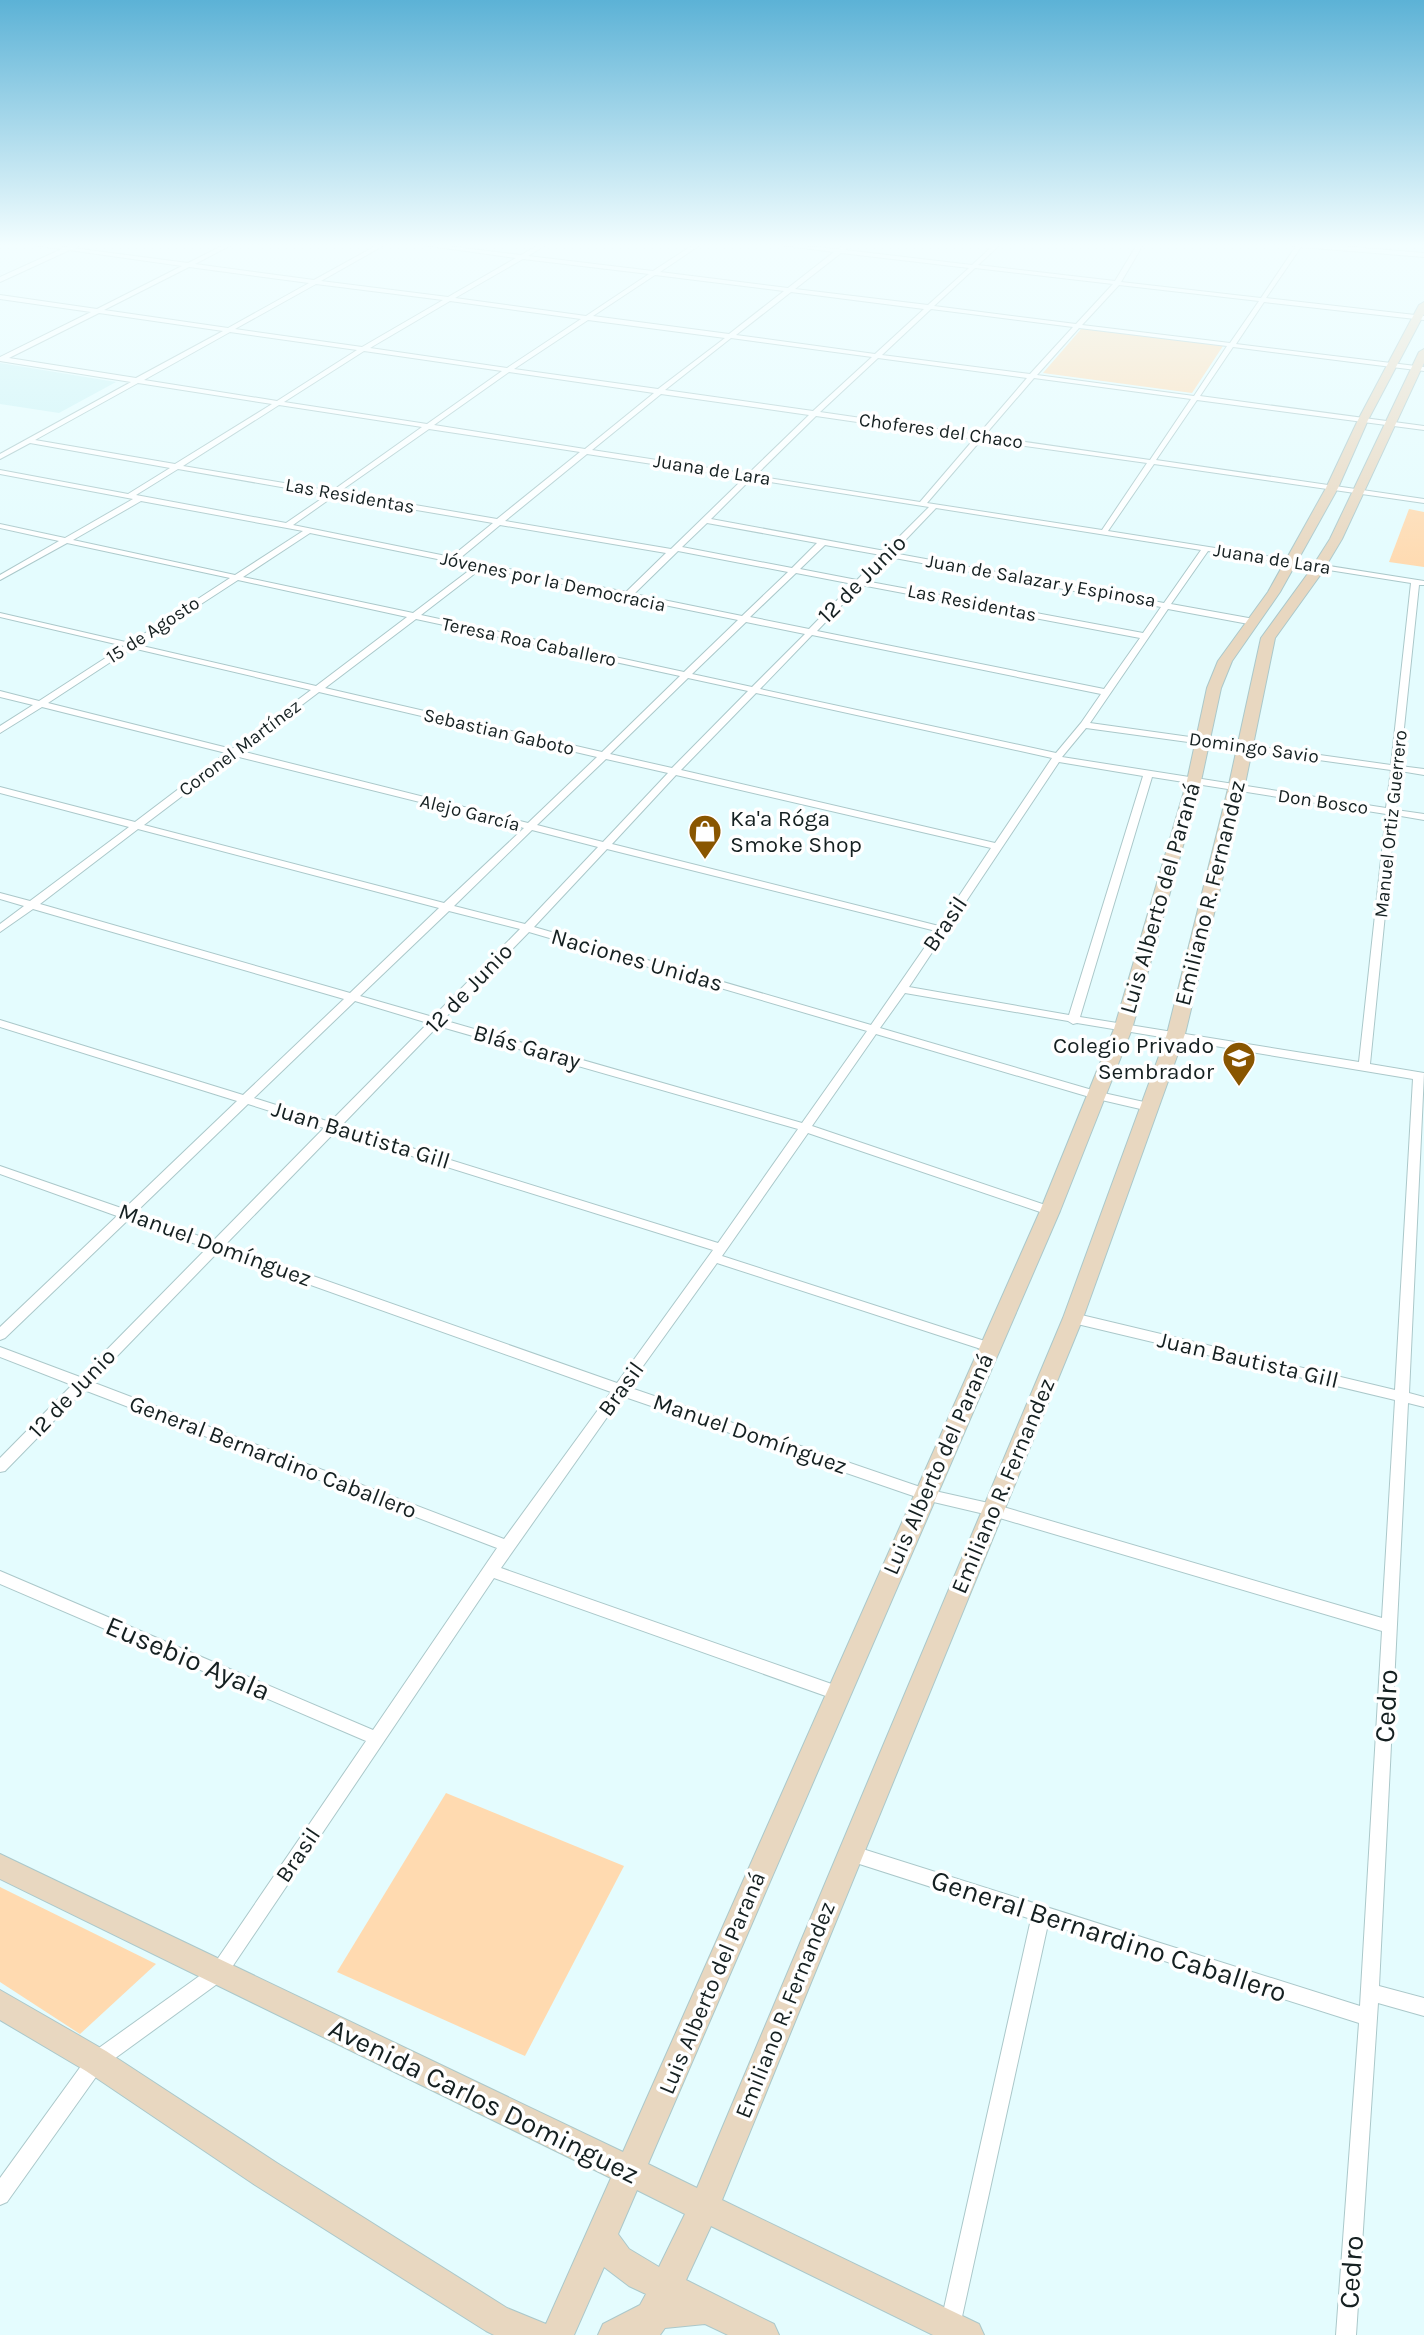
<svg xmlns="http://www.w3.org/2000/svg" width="1424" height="2335" viewBox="0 0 1424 2335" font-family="Karla,sans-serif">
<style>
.built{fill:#cbf3f6}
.green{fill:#ffdab0}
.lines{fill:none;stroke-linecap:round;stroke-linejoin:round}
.minor-casing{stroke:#abc8ca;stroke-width:2}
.tertiary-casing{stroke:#abc8ca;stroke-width:2}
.secondary-casing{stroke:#abc8ca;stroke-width:2}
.minor{fill:#fff;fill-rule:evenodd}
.tertiary{fill:#fff;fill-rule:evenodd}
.secondary{fill:#e8d7c0;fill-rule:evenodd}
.labels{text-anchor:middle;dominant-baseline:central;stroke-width:7;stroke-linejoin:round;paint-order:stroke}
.far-street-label{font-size:19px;fill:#152021;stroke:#fff}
.street-label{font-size:23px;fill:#152021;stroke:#fff}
.poi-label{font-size:23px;fill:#152021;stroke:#fff;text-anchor:start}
.near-street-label{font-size:28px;fill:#152021;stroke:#fff}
</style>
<rect width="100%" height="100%" fill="#e4fcfe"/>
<!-- built -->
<polygon class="built" points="0,363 116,382 59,413 0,404"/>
<!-- green -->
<g class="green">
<polygon points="1082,328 1223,346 1192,393 1043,373"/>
<polygon points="1409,509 1424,512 1424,567 1389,562"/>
<polygon points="446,1793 624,1866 525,2056 337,1972"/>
<polygon points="0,1887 156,1964 80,2034 0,1982"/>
</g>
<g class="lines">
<defs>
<path id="minor" d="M19 243H34L188 263 228 243H235L195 264 314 280 381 243H388L321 281 448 297 516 258 408 243H423L521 255 542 243H549L528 256 653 271 696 243H703L660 272 788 288 834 252 765 243 838 249 847 243H853L845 250 972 265 996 243H1002L978 265 1115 281 1138 243H1144L1121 282 1261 298 1296 246 1272 243H1304L1424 253V257L1301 247 1266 298 1424 316V320L1264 302 1236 344 1424 367V371L1233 347 1200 396 1424 426V430L1197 400 1156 460 1424 499V503L1154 464 1108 531 1424 581V585H1419L1400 766 1424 769V775L1400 771 1396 810 1424 814V820L1395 815 1370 1064 1424 1073 1409 1393 1424 1397V1407L1408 1403 1379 1986 1424 1998V2016L1378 2003 1356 2335H1336L1359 2023 1048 1924 960 2326 957 2333 953 2335 943 2333 940 2326 1031 1919 850 1861 844 1858 841 1853 844 1848 850 1845 1360 2006 1382 1631 993 1516 925 1500 622 1396 501 1568 843 1688 845 1693 843 1698 837 1700 494 1578 224 1979 103 2067 7 2202 0 2205V2178L89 2055 212 1967 366 1741 0 1584V1571L373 1730 497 1548 84 1390 5 1471 0 1472V1458L72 1385 0 1357V1347L80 1377 207 1248 128 1220 5 1338 0 1340V1327L117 1216 0 1174V1166L124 1209 237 1101 0 1027V1020L243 1095 344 999 33 909 0 932V924L24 906 0 899V893L30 901 129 827 0 793V787L135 822 226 753 42 707 0 733V726L33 705 0 697V691L39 701 124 646 0 617V613L130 643 230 578 67 543 0 580V575L59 541 0 528V524L65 538 133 499 0 474V470L128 494 170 468 30 443 0 459V454L131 382 0 361V357L91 312 0 299V295L97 309 182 266ZM841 253 969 268 928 305 795 289ZM523 259 649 274 586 316 455 298ZM189 267 309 283 228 328 104 310ZM975 268 1113 284 1076 324 934 306ZM655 275 784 291 729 334 593 316ZM316 284 443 300 362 347 235 329ZM1119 285 1259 301 1230 343 1082 325ZM791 292 924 309 875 354 736 335ZM450 301 581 319 507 368 370 348ZM931 309 1073 327 1030 374 882 355ZM99 313 223 331 136 378 9 358ZM588 320 725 338 658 389 514 369ZM1079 328 1227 346 1194 396 1037 375ZM230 332 357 350 277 401 144 380ZM731 338 872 357 813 411 665 390ZM364 351 502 371 427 424 284 402ZM878 358 1027 378 978 435 820 412ZM509 372 654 393 585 449 434 425ZM1034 378 1191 399 1150 460 984 436ZM138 383 272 404 175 464 35 440ZM661 394 809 415 748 474 592 450ZM279 405 422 427 332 491 183 466ZM816 416 974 439 920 502 755 476ZM429 429 580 452 497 519 339 492ZM981 440 1147 463 1102 530 927 503ZM587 454 744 478 671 549 505 521ZM178 469 327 495 286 523 136 495ZM751 479 929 507 885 551 711 519ZM334 496 493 523 451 557 293 525ZM141 501 287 528 303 531 235 575 73 540ZM936 508 1201 550 1164 603 893 553ZM707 523 817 543 792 568 682 547ZM500 525 666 553 626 592 459 559ZM310 533 447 561 451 563 475 566 413 613 243 577ZM825 545 881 555 857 580 800 569ZM678 551 788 572 742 616 634 594ZM1208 551 1411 583 1391 765 1090 723 1168 609 1254 625 1258 622 1254 619 1171 604ZM889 557 1161 607 1143 633 865 581ZM482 568 622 596 626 599 630 598 738 620 684 672 421 615ZM796 573 853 584 809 629 750 617ZM238 580 407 617 316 686 138 645ZM861 585 1140 638 1104 689 817 631ZM416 619 680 676 602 752 325 688ZM746 622 805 634 752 687 692 674ZM812 635 1101 694 1081 723 1056 753 760 689ZM132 648 311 690 232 749 48 703ZM688 678 748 691 672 768 610 754ZM319 692 597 757 528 823 241 751ZM756 693 1052 758 995 843 681 770ZM1086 728 1391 770 1386 808 1062 757ZM235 756 524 828 444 903 144 825ZM606 759 668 773 603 842 537 825ZM1059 762 1143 776 1069 1015 909 987ZM676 775 991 848 939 926 612 844ZM1152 777 1386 814 1359 1062 1080 1017ZM138 829 439 908 350 993 40 904ZM532 830 598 847 525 924 454 906ZM607 849 936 931 871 1025 534 927ZM449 911 520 929 433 1017 360 996ZM529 932 867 1031 802 1123 443 1020ZM905 993 1068 1021 1073 1024 1077 1023 1413 1079 1395 1390 1073 1313 1068 1315 1066 1318 1068 1321 1073 1323 1395 1400 1382 1618 993 1504 926 1489 628 1387 717 1263 984 1350H994L996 1347 994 1344 722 1256 808 1133 1046 1214H1054L1056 1211 1054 1208 812 1126 876 1034 1093 1098 1149 1111 1155 1107 1153 1104 1099 1092 880 1028ZM355 1001 428 1023 330 1122 254 1098ZM438 1026 798 1129 718 1243 341 1126ZM248 1104 324 1128 213 1241 135 1213ZM335 1132 713 1250 617 1383 225 1245ZM218 1252 611 1392 504 1539 92 1382Z"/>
<polygon id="tertiary" points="75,243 85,243 0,282 0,277"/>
<path id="secondary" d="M1424 302V314L1368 420 1338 488 1280 592 1232 661 1221 688 1201 781 1132 1029 1060 1211 648 2164 697 2188 1063 1318 1167 1034 1228 789 1261 638 1309 572 1330 539 1419 352 1424 349V363L1342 539 1321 574 1275 638 1244 789 1185 1034 1083 1318 722 2200 979 2324 984 2335H933L711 2226 686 2280 774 2324 779 2335H728L705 2324 665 2328 660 2335H598L603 2324 640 2305 646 2294 629 2286 604 2267 574 2335H494L486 2331 255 2185 86 2071 0 2020V1990L106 2051 277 2163 507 2308 546 2324 611 2178 0 1879V1854L623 2152 1040 1211 1114 1029 1187 781 1207 688 1218 661 1268 592 1326 488 1358 420 1419 305ZM637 2190 685 2214 659 2267 629 2249 618 2234Z"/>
</defs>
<!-- minor casing -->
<use href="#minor" class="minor-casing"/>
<!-- tertiary casing -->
<use href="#tertiary" class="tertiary-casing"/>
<!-- secondary casing -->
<use href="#secondary" class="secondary-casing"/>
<!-- minor -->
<use href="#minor" class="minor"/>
<!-- tertiary -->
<use href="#tertiary" class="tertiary"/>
<!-- secondary -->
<use href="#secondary" class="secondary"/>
</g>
<!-- sky -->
<linearGradient id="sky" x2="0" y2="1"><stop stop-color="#5cb2d6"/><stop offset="0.43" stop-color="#f3feff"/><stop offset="1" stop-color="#f3feff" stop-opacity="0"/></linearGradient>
<rect width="1424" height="570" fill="url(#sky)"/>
<!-- icons -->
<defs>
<symbol id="shop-pin" viewBox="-11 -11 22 30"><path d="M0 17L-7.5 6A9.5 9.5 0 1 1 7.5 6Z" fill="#895600" stroke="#fff"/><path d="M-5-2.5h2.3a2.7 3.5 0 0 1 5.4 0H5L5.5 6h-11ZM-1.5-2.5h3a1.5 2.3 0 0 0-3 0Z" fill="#fff"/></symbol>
<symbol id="school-pin" viewBox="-11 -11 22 30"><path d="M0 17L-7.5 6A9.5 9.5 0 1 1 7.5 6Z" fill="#895600" stroke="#fff"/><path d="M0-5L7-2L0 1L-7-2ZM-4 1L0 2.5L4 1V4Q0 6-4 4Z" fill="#fff"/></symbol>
</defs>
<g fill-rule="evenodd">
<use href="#shop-pin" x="686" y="812" width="38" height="52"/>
<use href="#school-pin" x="1220" y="1039" width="38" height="52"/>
</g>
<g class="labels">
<!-- far-street labels -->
<g class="far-street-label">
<text transform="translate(941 431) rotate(8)">Choferes del Chaco</text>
<text transform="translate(712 470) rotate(9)">Juana de Lara</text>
<text transform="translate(350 496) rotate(10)">Las Residentas</text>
<text transform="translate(1272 559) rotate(9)">Juana de Lara</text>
<text transform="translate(1041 581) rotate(10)">Juan de Salazar y Espinosa</text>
<text transform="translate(553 582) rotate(12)">Jóvenes por la Democracia</text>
<text transform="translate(972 603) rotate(11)">Las Residentas</text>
<text transform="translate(153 630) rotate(-33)">15 de Agosto</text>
<text transform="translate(529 642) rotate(12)">Teresa Roa Caballero</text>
<text transform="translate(499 732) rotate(13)">Sebastian Gaboto</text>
<text transform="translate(240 748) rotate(-37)">Coronel Martínez</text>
<text transform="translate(1254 748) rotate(8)">Domingo Savio</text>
<text transform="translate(1323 802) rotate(8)">Don Bosco</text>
<text transform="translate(470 813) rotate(14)">Alejo García</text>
<text transform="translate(1391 824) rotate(-84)">Manuel Ortiz Guerrero</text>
</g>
<!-- street labels -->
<g class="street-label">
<text transform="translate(862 579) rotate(-45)">12 de Junio</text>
<text transform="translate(1210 893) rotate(-76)">Emiliano R. Fernandez</text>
<text transform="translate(1160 898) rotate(-74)">Luis Alberto del Paraná</text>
<text transform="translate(945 924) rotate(-56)">Brasil</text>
<text transform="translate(637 960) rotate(16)">Naciones Unidas</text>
<text transform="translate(469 988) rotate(-46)">12 de Junio</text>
<text transform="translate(527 1047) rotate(16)">Blás Garay</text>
<text transform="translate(361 1135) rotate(17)">Juan Bautista Gill</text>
<text transform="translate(215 1245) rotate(20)">Manuel Domínguez</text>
<text transform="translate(1248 1360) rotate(13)">Juan Bautista Gill</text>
<text transform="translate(621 1389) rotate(-54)">Brasil</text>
<text transform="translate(72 1393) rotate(-46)">12 de Junio</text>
<text transform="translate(750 1434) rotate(19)">Manuel Domínguez</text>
<text transform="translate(273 1457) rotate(21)">General Bernardino Caballero</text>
<text transform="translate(938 1464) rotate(-66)">Luis Alberto del Paraná</text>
<text transform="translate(1003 1486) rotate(-67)">Emiliano R. Fernandez</text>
<text transform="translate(298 1855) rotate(-56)">Brasil</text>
<text transform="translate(712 1983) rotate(-67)">Luis Alberto del Paraná</text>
<text transform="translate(785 2010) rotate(-68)">Emiliano R. Fernandez</text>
</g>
<!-- poi labels -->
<g class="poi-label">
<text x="730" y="818">Ka'a Róga<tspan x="730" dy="26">Smoke Shop</tspan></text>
<text x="1214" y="1045" text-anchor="end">Colegio Privado<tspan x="1214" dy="26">Sembrador</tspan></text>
</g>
<!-- near-street labels -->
<g class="near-street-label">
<text transform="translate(188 1658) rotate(23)">Eusebio Ayala</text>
<text transform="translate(1386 1706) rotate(-87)">Cedro</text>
<text transform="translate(1109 1936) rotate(18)">General Bernardino Caballero</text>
<text transform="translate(484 2101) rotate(26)">Avenida Carlos Dominguez</text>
<text transform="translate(1351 2272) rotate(-86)">Cedro</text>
</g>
</g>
</svg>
